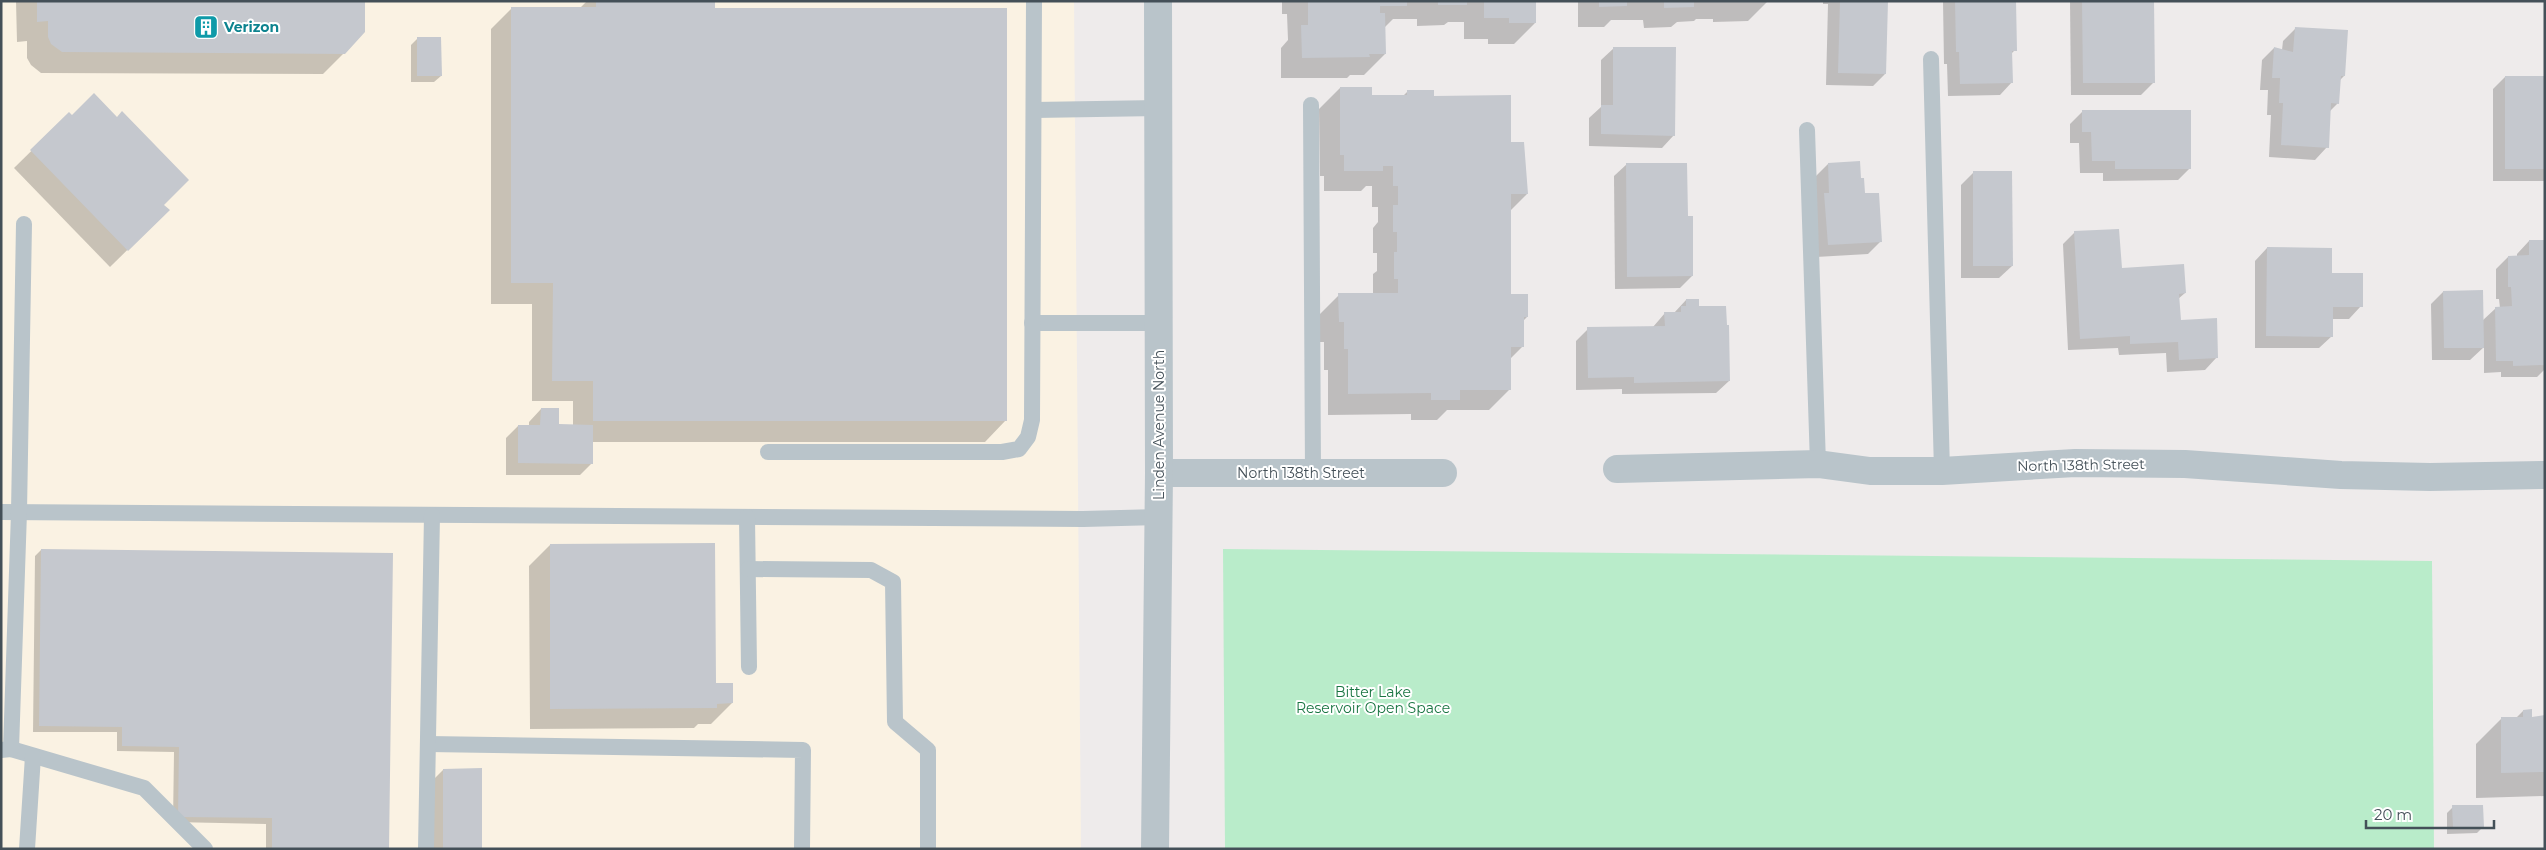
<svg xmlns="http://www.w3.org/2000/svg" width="2546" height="850" viewBox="0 0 2546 850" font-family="Montserrat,sans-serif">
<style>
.commercial{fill:#faf2e3}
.green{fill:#b9ecca}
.shadow{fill:#0003}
.building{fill:#c5c8ce}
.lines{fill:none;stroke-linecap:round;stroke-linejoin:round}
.service{stroke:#b9c4ca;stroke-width:16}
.minor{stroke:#b9c4ca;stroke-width:28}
.tertiary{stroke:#b9c4ca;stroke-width:28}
.labels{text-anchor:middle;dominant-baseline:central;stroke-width:4;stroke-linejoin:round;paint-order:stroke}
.culture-label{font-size:14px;font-weight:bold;fill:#0d838f;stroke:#fff;text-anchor:start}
.street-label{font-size:14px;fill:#445058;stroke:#fff}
.park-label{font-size:14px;fill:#197542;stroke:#fff}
</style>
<rect width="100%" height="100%" fill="#eeebeb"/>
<!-- commercial -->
<polygon class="commercial" points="1,1 1074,1 1081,849 1,849"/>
<!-- green -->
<polygon class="green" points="1223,549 2432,561 2434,849 1225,849"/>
<!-- shadow -->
<g class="shadow">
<polygon points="16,1 364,1 344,53 323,74 41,73 31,65 27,58 27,41 17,42"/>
<polygon points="587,1 714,1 714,10 1006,420 985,442 592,442 592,463 580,475 506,475 506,438 518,426 529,426 529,422 541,409 557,425 573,425 573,401 532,401 532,304 491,304 491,29 512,8 580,8"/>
<polygon points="1282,1 1535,1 1535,23 1514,44 1488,44 1488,39 1464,39 1464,22 1448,22 1444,25 1417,26 1417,19 1393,19 1385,27 1385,54 1364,75 1350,75 1347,78 1281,78 1281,48 1288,40 1287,14 1282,14"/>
<polygon points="1578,1 1768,1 1748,21 1713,22 1713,19 1696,19 1694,21 1677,22 1671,27 1644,28 1643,20 1611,20 1604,27 1578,27"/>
<polygon points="1823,1 1887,1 1885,74 1873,86 1826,85 1828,4 1823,4"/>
<polygon points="1943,1 2014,1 2015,50 2011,54 2012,82 2000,95 1948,96 1947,64 1944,64"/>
<polygon points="2070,1 2152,1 2154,82 2141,95 2071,95"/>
<polygon points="2295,29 2344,76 2339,81 2338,103 2329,112 2327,147 2315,160 2269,157 2271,115 2267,115 2268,90 2260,90 2262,60 2274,48 2282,50 2283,41"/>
<polygon points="417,39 441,76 434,82 411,82 411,45"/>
<polygon points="1614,48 1674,135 1662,148 1589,146 1589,118 1601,107 1601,60"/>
<polygon points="2505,77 2545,77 2545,181 2493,181 2493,89"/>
<polygon points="1340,88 1370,97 1402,97 1408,91 1433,97 1510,143 1527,194 1510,211 1510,295 1527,317 1523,321 1523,346 1510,359 1510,389 1489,410 1447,410 1437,420 1411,420 1411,414 1328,415 1328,370 1324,370 1324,342 1318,342 1318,316 1339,295 1373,295 1373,274 1377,271 1377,253 1373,253 1373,228 1378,222 1378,207 1372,207 1372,186 1366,186 1361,191 1324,191 1324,176 1320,176 1319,109"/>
<polygon points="2082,112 2190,168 2178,180 2103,181 2103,173 2080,173 2079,143 2070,143 2070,124"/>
<polygon points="69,114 168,210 110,267 14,168"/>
<polygon points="1627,164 1687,217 1692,276 1680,288 1615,289 1614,176"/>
<polygon points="1828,164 1859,179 1880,242 1868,254 1816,257 1816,176"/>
<polygon points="1973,173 2012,266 1999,278 1961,278 1961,185"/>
<polygon points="2075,232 2121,269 2185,293 2178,299 2180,322 2217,357 2205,370 2167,372 2166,353 2119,355 2118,348 2068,350 2063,244"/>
<polygon points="2529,241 2545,241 2545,369 2537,377 2501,377 2501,372 2484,373 2484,347 2470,360 2432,360 2431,304 2443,292 2482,321 2496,308 2500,308 2499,299 2496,299 2496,269 2508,257 2517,257 2517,254"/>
<polygon points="2267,248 2331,275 2361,306 2349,319 2332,319 2332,336 2319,348 2255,348 2255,261"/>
<polygon points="1686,300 1698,307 1729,381 1716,393 1622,394 1622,389 1576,390 1576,341 1588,329 1653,327 1665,313 1674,313"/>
<polygon points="550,545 715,685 732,703 711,724 698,724 694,728 530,729 529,566"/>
<polygon points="41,550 388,849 266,849 266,824 173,822 174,752 117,751 117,732 33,732 35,556"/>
<polygon points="2523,711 2531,719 2545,718 2545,796 2476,798 2476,744 2501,719 2516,718"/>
<polygon points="443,770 481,847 480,849 431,849 431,782"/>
<polygon points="2453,807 2483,827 2477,833 2447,834 2447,813"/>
</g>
<!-- building -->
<g class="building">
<polygon points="37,1 365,1 365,32 345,54 62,52 51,44 48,37 48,21 37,22"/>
<polygon points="596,1 715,1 715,8 1007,8 1007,421 593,421 593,381 552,381 553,283 511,283 511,7 596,7"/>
<polygon points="1308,1 1407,1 1407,6 1380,6 1380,13 1385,13 1386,54 1369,54 1370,57 1302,58 1301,25 1308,25"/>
<rect x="1438" y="1" width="29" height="4"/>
<polygon points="1484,1 1536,1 1536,23 1509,23 1509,18 1484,18"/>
<polygon points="1599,1 1627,1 1627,6 1599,7"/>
<polygon points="1664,1 1694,1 1694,7 1664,8"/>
<polygon points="1840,1 1888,1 1886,74 1838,73"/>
<polygon points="1955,1 2016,1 2017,51 2012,51 2013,83 1960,84 1959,52 1956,52"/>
<polygon points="2082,1 2154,1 2155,83 2083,83"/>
<polygon points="2295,27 2348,30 2345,76 2341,76 2339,104 2331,103 2329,148 2281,145 2283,103 2279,103 2280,78 2272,78 2274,47 2293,52"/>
<polygon points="417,37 441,37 442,76 417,76"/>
<polygon points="1613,47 1676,47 1675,136 1601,134 1601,105 1613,105"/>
<rect x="2505" y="76" width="40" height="93"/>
<polygon points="1340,87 1372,87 1372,95 1407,95 1407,90 1434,90 1434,96 1511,95 1511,142 1524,142 1528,194 1511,194 1511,294 1528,294 1528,317 1524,317 1524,347 1511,347 1511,390 1460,390 1460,400 1431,400 1431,393 1348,394 1348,349 1344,349 1344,322 1339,322 1338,293 1398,293 1398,279 1394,279 1394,252 1397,252 1397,232 1393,232 1393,205 1398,205 1398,186 1393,186 1393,166 1383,166 1383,171 1344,171 1344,155 1340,155"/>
<polygon points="94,93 117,117 122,111 189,180 164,205 170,210 128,251 30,150 69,112 72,115"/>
<polygon points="2082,110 2191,110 2191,169 2115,169 2115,161 2092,161 2091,132 2082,132"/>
<polygon points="1860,161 1861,178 1864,178 1865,193 1879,193 1882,242 1828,245 1824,193 1829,193 1828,163"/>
<polygon points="1626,163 1687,163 1688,216 1693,216 1693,276 1627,277"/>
<polygon points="1973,171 2012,171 2013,266 1973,266"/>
<polygon points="2119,229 2122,268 2184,264 2186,293 2179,294 2181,320 2217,318 2218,358 2179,360 2178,342 2130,344 2130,336 2080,339 2074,231"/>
<polygon points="2529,240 2545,240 2545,365 2513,366 2513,361 2496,361 2495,307 2512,306 2511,287 2508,287 2508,256 2529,255"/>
<polygon points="2267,247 2332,248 2332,273 2363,273 2363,307 2333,307 2333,337 2266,336"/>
<polygon points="2483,290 2484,348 2444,348 2443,291"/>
<polygon points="1686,299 1699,299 1699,306 1726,306 1727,325 1729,325 1730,381 1634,383 1634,377 1588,378 1587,327 1665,326 1664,312 1681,312 1681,306 1686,306"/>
<polygon points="541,408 559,408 559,424 593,425 593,464 518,463 518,425 540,425"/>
<polygon points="715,543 716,683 733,683 733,703 717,704 717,708 550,709 550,544"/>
<polygon points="41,549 393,553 389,849 272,849 272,818 178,817 179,747 122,746 122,727 39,726"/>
<polygon points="2532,709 2532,717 2545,715 2545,772 2501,773 2501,717 2523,717 2523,710"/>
<polygon points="482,768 482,848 443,848 443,769"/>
<polygon points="2452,805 2483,805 2484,827 2453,828"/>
</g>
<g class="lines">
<!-- service -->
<g class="service">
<polyline points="1931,59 1942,471"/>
<polyline points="1311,105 1313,473"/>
<polyline points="1034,110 1159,108"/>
<polyline points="1807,130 1818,464"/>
<polyline points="1032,323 1159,323"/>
<polyline points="768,452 1002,452 1019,449 1028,437 1032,420 1034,1"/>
<polyline points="1,512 1083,519 1159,517"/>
<polyline points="747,517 749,667"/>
<polyline points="748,569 871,570 893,582 895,722 928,750 928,849"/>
<polyline points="428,744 803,750 802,849"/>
<polyline points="11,749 144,788 205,849"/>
<polyline points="1,750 11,749 19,512 24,224"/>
<polyline points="27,849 33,756"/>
<polyline points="426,849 432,515"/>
</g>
<!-- minor -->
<g class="minor">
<polyline points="1617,469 1818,464 1870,471 1942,471 2075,463 2185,464 2341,475 2430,477 2545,475"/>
<polyline points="1159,473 1443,473"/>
</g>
<!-- tertiary -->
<polyline class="tertiary" points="1155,849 1159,473 1158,1"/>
</g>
<!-- icons -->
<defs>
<symbol id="building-square" viewBox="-11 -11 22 22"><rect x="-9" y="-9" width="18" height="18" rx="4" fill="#0f9aa8" stroke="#fff"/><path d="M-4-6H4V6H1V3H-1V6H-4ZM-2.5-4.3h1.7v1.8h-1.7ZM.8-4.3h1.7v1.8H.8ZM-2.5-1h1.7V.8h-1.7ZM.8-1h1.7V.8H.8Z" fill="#fff"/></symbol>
</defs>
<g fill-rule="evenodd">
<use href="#building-square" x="192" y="13" width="28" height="28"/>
</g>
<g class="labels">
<!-- culture labels -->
<g class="culture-label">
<text x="224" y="27">Verizon</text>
</g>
<!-- street labels -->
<g class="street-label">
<text transform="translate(1159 425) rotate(-90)">Linden Avenue North</text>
<text transform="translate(2081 465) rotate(-1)">North 138th Street</text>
<text x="1301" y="473">North 138th Street</text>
</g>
<!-- park labels -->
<g class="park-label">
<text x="1373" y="692">Bitter Lake<tspan x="1373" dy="16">Reservoir Open Space</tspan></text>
</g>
</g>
<!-- border -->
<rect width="2546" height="850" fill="none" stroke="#445058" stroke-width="5"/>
<!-- scale -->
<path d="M2366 820v8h128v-8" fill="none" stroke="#445058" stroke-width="2.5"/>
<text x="2374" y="820" font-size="15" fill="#445058" stroke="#ffffff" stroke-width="4" paint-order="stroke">20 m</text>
</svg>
